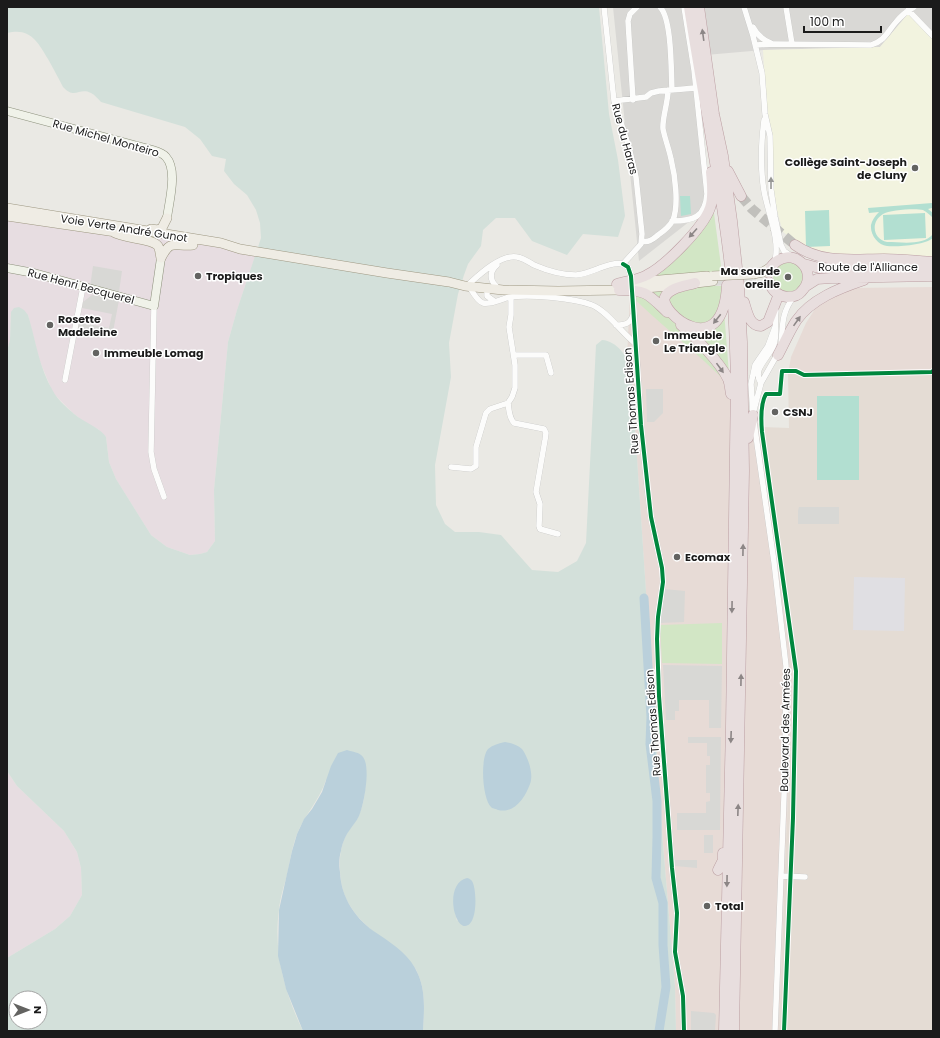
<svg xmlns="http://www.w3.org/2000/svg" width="940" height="1038" viewBox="0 0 940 1038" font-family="Poppins,sans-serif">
<rect width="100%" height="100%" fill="#eae9e4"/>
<path fill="#d9d8d5" d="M613 7H933V40L908 14 880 47 763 50 694 56 708 191 699 214 639 261Z"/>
<path fill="#e7dbd6" d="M933 287 932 371 788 374 791 357 806 323 815 309 830 296 851 288Z
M630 295 713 368 730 386 761 427 762 449 782 557 794 677 786 841 779 1031H676L675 986 663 844 631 370 627 358Z"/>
<path fill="#e7dde1" d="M7 205 258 248 237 310 228 342 214 490 215 541 207 552 200 554 190 555 167 547 151 535 116 479 109 462 106 437 98 429 87 424 73 413 53 393 39 359 28 315 11 312 10 341 7 351Z
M7 771 17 786 64 831 77 852 81 868 82 895 70 916 55 929 7 958Z"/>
<path fill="#f2f3df" d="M908 14 933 40V259L832 256 805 248 783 232 771 190 763 50 880 47Z"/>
<path fill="#e4dcd4" d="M933 365V1031H779L786 841 794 677 782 557 762 449 761 427 789 428 788 374 932 371Z"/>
<path fill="#d2e6c5" d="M713 206 722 273 645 279C650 276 655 275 660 273 669 269 704 218 713 206Z
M773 277a15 15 0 1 1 30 0a15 15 0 1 1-30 0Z
M635 282 722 286 730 386C697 352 658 323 624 289Z
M722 623V664L662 663 660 625Z"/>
<path fill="#d3e0da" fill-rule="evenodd" d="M7 7H599L609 114 618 160 625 216 618 237 583 234 567 255 532 241 515 218H496L483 230 481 246 468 264 464 275 458 294 449 343 451 377 435 465 436 505 445 524 455 532H479L501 535 532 570 558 572 577 561 586 543 596 345 602 340C617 341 627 356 631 369L663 844 675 986 676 1031H423C424 1012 426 992 418 974 414 963 405 957 396 950 369 928 341 910 340 871 339 858 341 842 349 830 352 825 357 821 359 815 364 804 365 792 366 780H326C319 801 305 814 297 834 292 847 290 861 287 875 284 886 280 898 279 910 273 952 285 994 303 1031H7V958L55 929 70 916 82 895 81 868 77 852 64 831 17 786 7 771V351L10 340 11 312 14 308 19 307 24 310 28 315C36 341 39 368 53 391 57 399 65 406 72 412 81 421 101 428 106 437L109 462 116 479 151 535 167 547 190 555 200 554 207 552 215 541 214 490 228 342 237 310 261 238 260 223 256 210 247 195 234 184 224 171 226 159 212 156 200 139 185 127 101 102C98 99 95 95 91 93 79 87 75 100 63 87 58 77 53 68 48 59 38 42 30 27 7 33ZM475 893 457 921 455 912 454 901ZM16 998H40V1022H16Z"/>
<path fill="#b2dfd1" d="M680 196H690L691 214 681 216Z
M932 203V208L928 209 933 213V218C930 215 927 212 923 210 916 208 889 210 883 214 870 222 873 239 887 242 902 242 923 246 933 234V238C925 245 898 247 887 246 878 245 870 235 871 225 872 220 875 216 879 212L869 213 868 208Z
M829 210 830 246 806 247 805 211Z
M925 213 926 238 884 240 883 215Z
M817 396H859V480H817Z"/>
<path fill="#d8d8d5" d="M93 266 122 271 119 292 90 287Z
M92 295 119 300 112 337 76 330 77 322 109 328 112 314 82 308 83 302Z
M646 389H663V413L654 422H647Z
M799 507H839V524H798V511Z
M664 589 685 591 684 622 660 623Z
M663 665 722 666 721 728H709V700H679V711H675V720H666Z
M688 737H721L720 830H677V813H706V802L710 801V793H706V765H710V756H707V743H688Z
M704 835H713V853H704Z
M675 860H697V868L675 866Z
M691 1011 714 1013 716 1015 715 1031H691Z"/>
<path fill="#e0dfe3" d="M854 577 905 578 904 631 853 630Z"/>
<path fill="#bad0db" d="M505 742C511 743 518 745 522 749 528 757 534 774 530 784 525 798 514 814 498 810 496 809 493 808 492 808 482 800 480 758 488 749 493 745 499 743 505 742Z
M347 750C353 752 359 752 363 757 371 767 364 805 359 816 357 821 352 826 349 831 345 836 342 845 341 851 339 857 339 866 340 872 341 898 356 920 378 934 394 945 410 955 418 974 426 992 424 1012 423 1031H303L286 989 278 956 279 910 292 851 297 834 304 819 312 809 322 792 331 766 338 753Z
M467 878C470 879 470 879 472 881 477 889 478 926 465 926 453 926 445 883 467 878Z"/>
<path fill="#dcdbd9" d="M755 271 756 283 711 286 710 274Z"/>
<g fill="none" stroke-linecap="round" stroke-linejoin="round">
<path stroke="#bad0db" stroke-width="9" d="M644 598 651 717 650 744 657 801V836L656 878 663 903V945L666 987 659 1031"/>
<path stroke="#c1c0bc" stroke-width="10" stroke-dasharray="10 5" stroke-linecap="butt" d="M741 196 752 209 795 245"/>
<defs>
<path id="street" d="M604 7 614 101 629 147 636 177 642 234 641 244 623 264
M660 7C672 19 671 71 672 90
M744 7 753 36 762 73 765 114 770 136 771 190 775 217 781 245 784 251 791 256
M786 7 792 44
M908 10 933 36
M753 27C757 35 763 40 771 43
M756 45 774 44 871 45C886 40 887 32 896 22 901 16 907 11 914 7
M633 100 628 21 630 14 637 7
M614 101 646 97 651 93 659 91 696 88
M764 120C761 144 760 167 764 191 768 214 780 238 775 261
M672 221C694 221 705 217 707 194L694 70 684 7
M642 241C649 243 653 239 658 235 664 231 670 226 673 220 679 205 675 175 671 159 669 149 665 139 663 129 662 118 668 103 668 90
M623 264 628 267 631 276
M470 283C481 273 502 254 517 257 523 258 529 262 534 265 548 271 560 275 576 275 591 274 609 261 623 264
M469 286C472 291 477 301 483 303 491 305 501 299 510 297 529 294 574 298 592 305 606 310 622 333 635 343
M496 286C489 279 490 271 497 265
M492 289 487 292V296L494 301
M633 295 641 425 647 486 651 517 662 568 663 582 658 617 657 639 659 696 672 868 677 913 675 952 683 996 684 1031
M511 297V315L509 327 515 365V388L512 397 508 403C509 410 509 418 514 423L544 429 546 433 545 440 536 492 540 504 539 526 540 529 558 534
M154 306 151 452 154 469 164 497
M616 325C625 325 630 324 633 315
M775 327 768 346 755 365 751 384 753 415 774 562 786 666 785 770 775 1031
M781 344C783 324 781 314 794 296
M514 355H546L551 373
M65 380 83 287
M761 383C750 368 774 355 775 340 777 330 774 322 776 311
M754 410 761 383 778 353
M451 467 471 469 476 466V447L486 413 490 409 508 403
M781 876 805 877"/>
<path id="secondary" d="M7 111 149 149C155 151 162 152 166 157 178 170 169 202 167 218
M7 268 34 273 154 306 161 258"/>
<path id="primary" d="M7 208 221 243 240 249 387 273 449 282 465 286 503 290 558 291 619 290 670 286 713 281
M7 216 116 232
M151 229 158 230 162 228 167 218
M113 232C124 239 152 238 158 246 160 249 160 254 161 258
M161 258C171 238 175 247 193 245
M753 274 763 272 771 267
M636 282 707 276"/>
<path id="highway" d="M689 7C702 91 719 174 729 258 734 299 735 341 736 382L731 726 724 1031
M699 7 714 114 723 156 732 221 739 286 742 342 744 471 734 1031
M728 171 741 196
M795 245C822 264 852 259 884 259 900 259 917 261 933 262
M804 264 819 268H931
M769 282C772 290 778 296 787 297 792 297 798 296 801 292 822 271 790 242 771 267
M695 283C686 286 670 287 665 297 658 312 723 365 727 285
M617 284C627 281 638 280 647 275 665 266 703 228 710 208 714 197 712 184 711 172
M806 286 817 279 831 278 933 276
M619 290C647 290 648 294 667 312
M744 302C747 311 749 326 761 326L768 322 777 299
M681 325C695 337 720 362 728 379 730 384 730 389 731 394
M778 355C784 344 789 332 796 321 811 299 840 288 864 280
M748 438 753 415
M718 870 723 860V853"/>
</defs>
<use href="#street" stroke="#c2c2c0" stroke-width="6"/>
<use href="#secondary" stroke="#8e927e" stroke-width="9"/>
<use href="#primary" stroke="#9e9883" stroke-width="10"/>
<use href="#highway" stroke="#bc9fa3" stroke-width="11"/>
<use href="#street" stroke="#fcfcfb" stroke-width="5.5"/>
<use href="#secondary" stroke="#f0f2e9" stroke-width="8"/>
<use href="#primary" stroke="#efece4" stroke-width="9"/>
<use href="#highway" stroke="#e8dede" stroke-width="10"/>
<defs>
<path id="primary-bridge" d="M712 276 753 274"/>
</defs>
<use href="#primary-bridge" stroke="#9e9883" stroke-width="10" stroke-linecap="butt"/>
<use href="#primary-bridge" stroke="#efece4" stroke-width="9"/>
<defs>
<path id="cycleway" d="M623 264 628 267 631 276 641 425 651 517 662 568 663 582 658 617 657 639 659 696 672 868 677 913 675 952 683 996 684 1031
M784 1031 793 818 796 671 762 432C761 420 760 404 766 394H780L782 371H796L804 375 932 372 933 371"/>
</defs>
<use href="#cycleway" stroke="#fff" stroke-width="6"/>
<use href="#cycleway" stroke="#00873e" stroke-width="4"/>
</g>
<defs><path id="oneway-solid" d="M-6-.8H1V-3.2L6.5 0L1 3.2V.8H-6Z"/></defs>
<g fill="#8c8686">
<use href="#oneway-solid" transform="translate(703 35) rotate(-98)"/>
<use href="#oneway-solid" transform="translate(693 233) rotate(132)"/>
<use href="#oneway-solid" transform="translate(717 319) rotate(128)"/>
<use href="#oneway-solid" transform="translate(797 321) rotate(-55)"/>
<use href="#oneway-solid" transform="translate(720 368) rotate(54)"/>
<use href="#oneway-solid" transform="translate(743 550) rotate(-89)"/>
<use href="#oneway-solid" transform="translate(732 607) rotate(91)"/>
<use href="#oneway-solid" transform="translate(741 680) rotate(-89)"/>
<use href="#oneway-solid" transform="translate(731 737) rotate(92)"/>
<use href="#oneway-solid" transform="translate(738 810) rotate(-88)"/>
<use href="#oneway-solid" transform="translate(727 881) rotate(91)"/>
</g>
<use fill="#979796" href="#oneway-solid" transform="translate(771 183) rotate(-90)"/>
<g fill="#636361" stroke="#fff" stroke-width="1.5">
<circle cx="915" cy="168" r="4"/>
<circle cx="198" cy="276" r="4"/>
<circle cx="788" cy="277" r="4"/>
<circle cx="50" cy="325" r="4"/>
<circle cx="656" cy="341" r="4"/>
<circle cx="96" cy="353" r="4"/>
<circle cx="775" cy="412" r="4"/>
<circle cx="677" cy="557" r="4"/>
<circle cx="707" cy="906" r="4"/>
</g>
<g text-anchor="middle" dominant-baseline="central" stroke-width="3" stroke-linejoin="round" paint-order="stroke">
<g font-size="11" fill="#1b1b1b" stroke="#fff">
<text transform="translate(106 138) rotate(16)">Rue Michel Monteiro</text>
<text transform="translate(625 139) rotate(75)">Rue du Haras</text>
<text transform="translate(124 228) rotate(9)">Voie Verte André Gunot</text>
<text x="868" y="267">Route de l'Alliance</text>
<text transform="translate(81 286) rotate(15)">Rue Henri Becquerel</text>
<text transform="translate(631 401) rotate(-94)">Rue Thomas Edison</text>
<text transform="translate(653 723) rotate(-94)">Rue Thomas Edison</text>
<text transform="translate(785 730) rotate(-89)">Boulevard des Armées</text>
</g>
<g font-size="11" font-weight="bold" fill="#1b1b1b" stroke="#fff" text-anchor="start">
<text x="907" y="162" text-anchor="end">Collège Saint-Joseph<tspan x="907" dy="13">de Cluny</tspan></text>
<text x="780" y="271" text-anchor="end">Ma sourde<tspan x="780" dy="13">oreille</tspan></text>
<text x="206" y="276">Tropiques</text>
<text x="58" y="319">Rosette<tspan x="58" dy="13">Madeleine</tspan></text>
<text x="664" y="335">Immeuble<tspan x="664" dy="13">Le Triangle</tspan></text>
<text x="104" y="353">Immeuble Lomag</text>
<text x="783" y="412">CSNJ</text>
<text x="685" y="557">Ecomax</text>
<text x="715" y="906">Total</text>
</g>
</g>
<rect width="940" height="1038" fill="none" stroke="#1b1b1b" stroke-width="16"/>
<g transform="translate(28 1010) rotate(90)"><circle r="19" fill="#ffffff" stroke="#a4a4a4"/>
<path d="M0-3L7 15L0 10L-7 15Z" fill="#636361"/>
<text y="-6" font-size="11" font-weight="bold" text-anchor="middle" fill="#1b1b1b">N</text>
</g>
<path d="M804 26v6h77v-6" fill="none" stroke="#1b1b1b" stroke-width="2"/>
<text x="810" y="26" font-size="12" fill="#1b1b1b" stroke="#ffffff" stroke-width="3" paint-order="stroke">100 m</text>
</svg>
